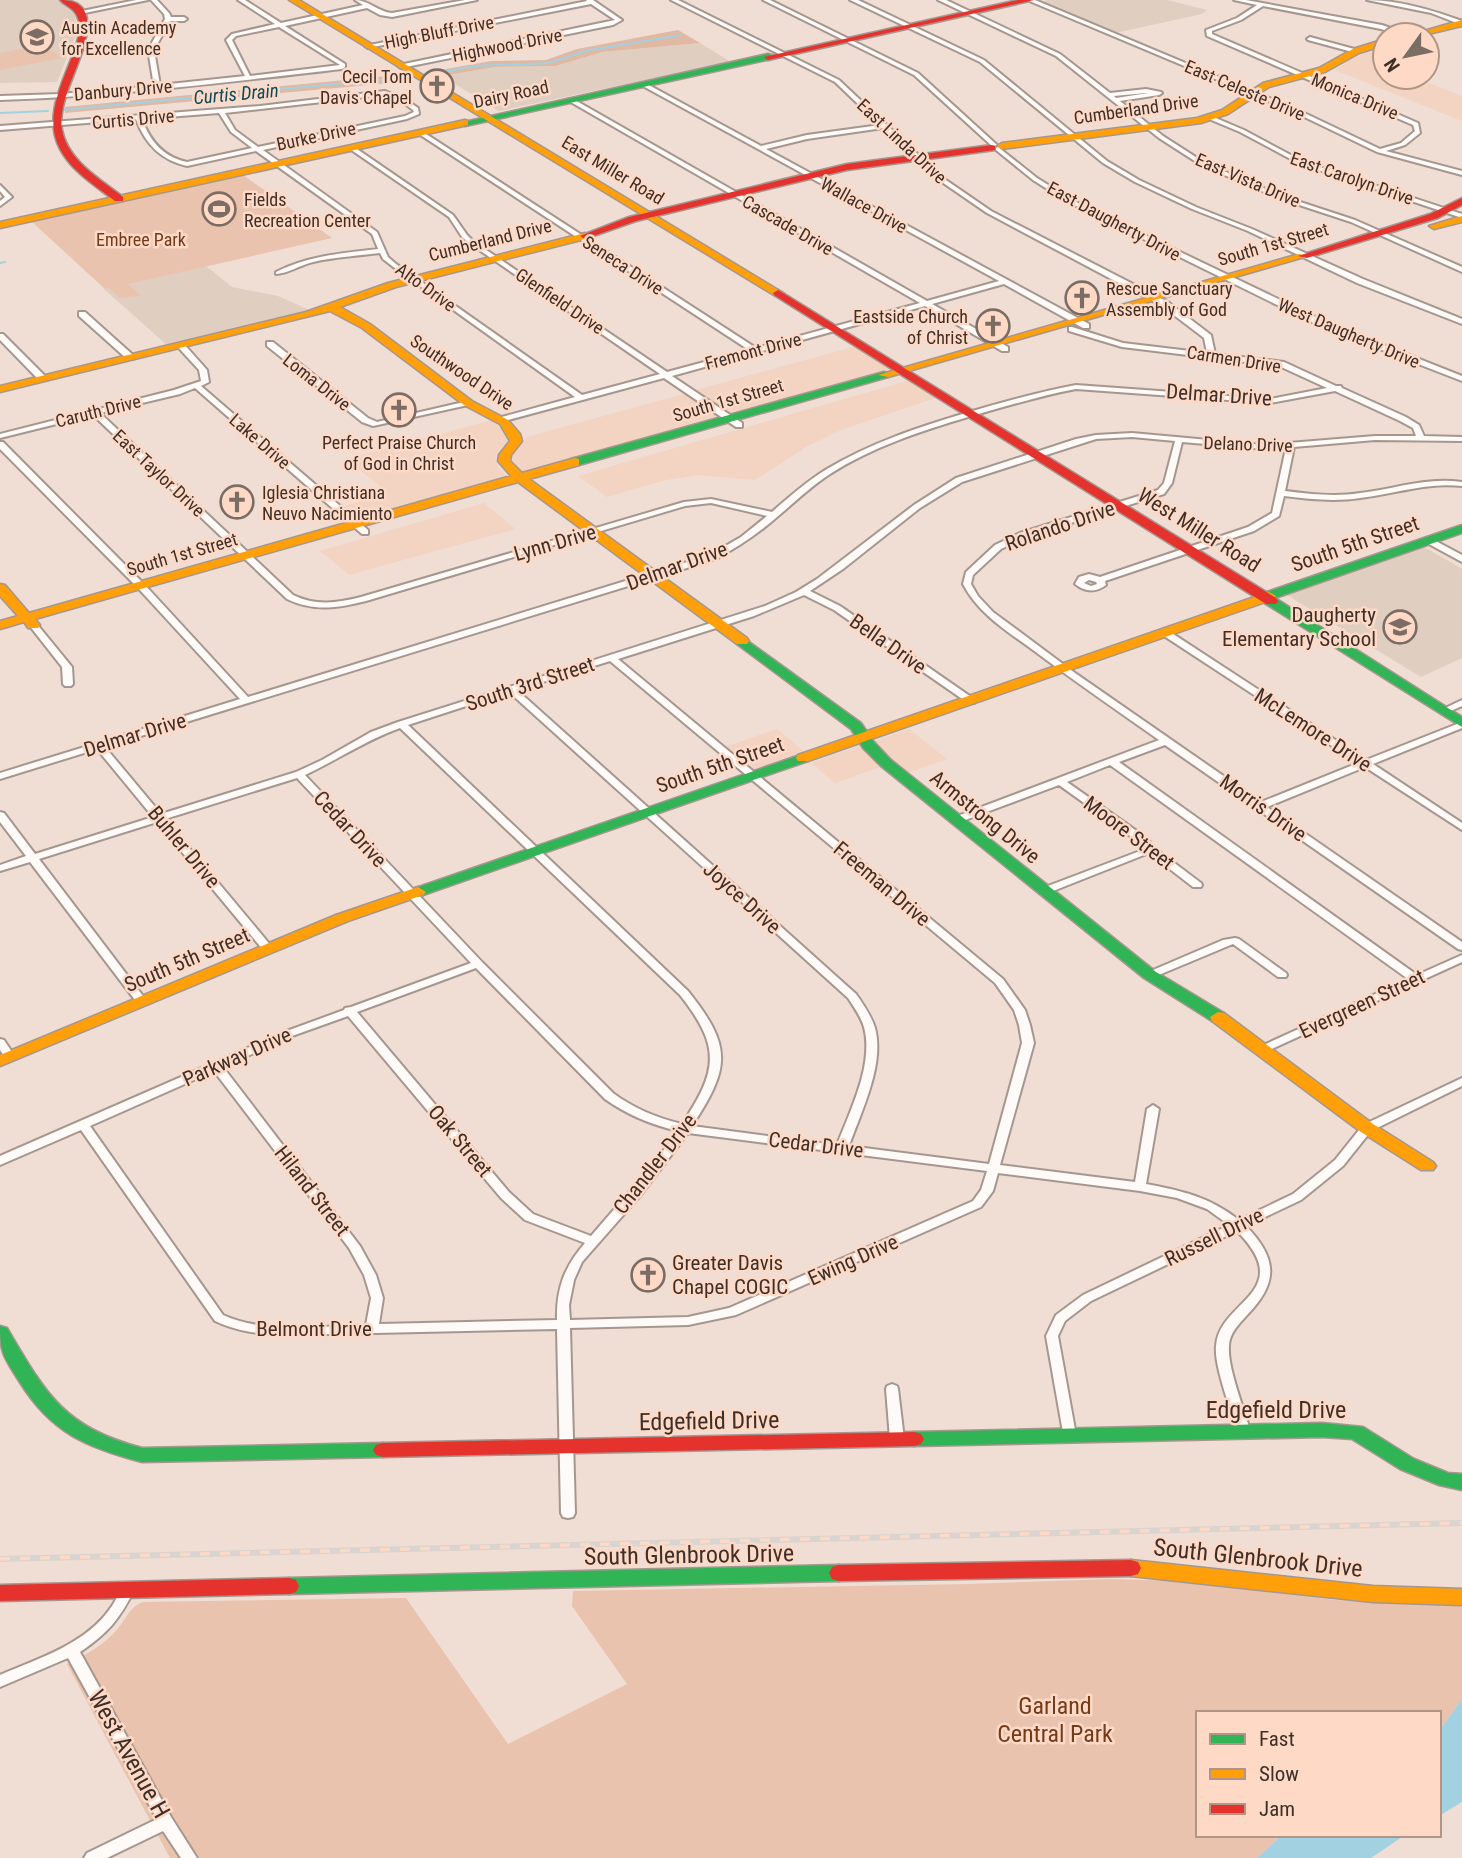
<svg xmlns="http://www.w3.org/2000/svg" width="1462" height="1858" viewBox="0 0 1462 1858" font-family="'Roboto Condensed',sans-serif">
<rect width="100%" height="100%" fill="#f0ddd3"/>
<path fill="#f3d3c2" d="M1373 51 1385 55V60L1378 62 1385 66V77H1414L1462 96V121L1335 70 1356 56Z
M853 347 890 369 732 415 696 390Z
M907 381H914L938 397 841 430 806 447 755 480 699 475 666 480 607 497 578 476Z
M684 394 720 418 528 473 520 472 509 460 527 437Z
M492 420 507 434 508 441 495 458 498 467 508 478 361 520 345 506 388 493 347 459Z
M484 503 515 529 349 575 320 551Z
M777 729 807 754 755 772 725 747Z
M909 729 947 759 907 773 870 743Z
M859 746 883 766 835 783 811 763Z"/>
<path fill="#e0cec1" d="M0 0H57L75 15 78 30 57 82 0 83Z
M1048 0H1167L1207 10 1202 14 1115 33 1040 2Z
M700 43 731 62 499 111 442 76 495 67 556 66 602 52Z
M206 266 232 287 278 296 309 310 168 346 104 289Z
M1424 547 1462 569V658L1421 677 1287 595Z"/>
<path fill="#eac3af" d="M44 45 62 58 0 70V53Z
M243 175 332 238 128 284 141 296 120 298 109 288 105 289 31 221Z
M1110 1579 1176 1581 1336 1600 1462 1606V1699L1439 1731V1713H1198V1835H1282L1257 1858H170L67 1664C83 1657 100 1647 113 1634 124 1624 128 1607 143 1602L406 1598 508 1744 627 1684 572 1606 573 1591 969 1584Z"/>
<path fill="#e1b8a2" d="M678 30 700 43 602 52 556 66 495 67 442 76 435 71 491 61 546 60 577 49Z
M387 76 391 83 65 113V107Z"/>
<path fill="#a2d2e1" d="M1462 1699V1802L1439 1816V1731Z
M1282 1835H1405L1371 1858H1257Z"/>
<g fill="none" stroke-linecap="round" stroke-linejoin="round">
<path stroke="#a2d2e1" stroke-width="2" d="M438 73 475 66 550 63 585 51 681 35
M62 110 409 77
M0 113 48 111
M0 263 5 262"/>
<defs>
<path id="street" d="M136 0H148L80 14 77 12Z
M151 0H157L169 13 171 17H184L187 19 184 21H170L154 50 160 85 245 76 226 40 232 34 275 24 238 0H245L281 23 363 5 355 0C369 0 378 12 392 13L465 0H477L392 17 380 15 367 8 285 26 345 64V67L342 69C229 82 115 96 0 100V96L60 94 154 86 148 50 165 19 164 14ZM279 27 340 65 250 76 232 40 236 36Z
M586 0H593L622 20 613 25 401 68 398 66 399 65 615 20 591 4 368 48 365 46 587 1Z
M671 0H678L839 80 943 178 991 211 1168 302 1211 335 1215 354 1284 362 1336 386H1341L1342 388 1406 417 1419 425 1424 436 1462 437V441L1375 440 1294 447 1285 491C1310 494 1335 497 1360 493 1395 489 1426 477 1462 482V486C1426 482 1395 494 1360 498 1334 502 1309 499 1284 496L1279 516 1254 531 1105 581 1106 585C1095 593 1085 592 1075 584L1079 577 1089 574 1100 577 1248 527 1272 513 1286 448 1264 449 1182 442 1172 483 1164 494 1026 537 1001 549 973 575 971 584 978 596 993 612 1075 673 1261 802 1358 763 1161 634V630H1167L1366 760 1462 722V728L1373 764 1462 823V830L1365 767 1267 807 1462 942V950L1458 949 1165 745 1119 762 1417 975 1462 955V962L1265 1052 1261 1053 1255 1050 1257 1048 1408 979 1110 765 1067 782 1148 839 1152 846 1201 883 1202 885 1201 887H1193L1149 853 1048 893H1040L1039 891 1040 889 1140 851 1143 848 1140 843 1059 785 960 822H952L951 820 952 818 1159 740C1118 711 1077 683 1037 653 1009 632 979 615 963 584L966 572 995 545 1020 533 1158 490 1164 483 1175 441 1132 437 1096 439 962 482 920 508 843 569 810 591 840 606 974 699 976 701 974 703H968L834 610 804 595 754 616 618 659 1003 979 1025 1010 1030 1025 1034 1043 1000 1165 1135 1182 1147 1109 1153 1105 1159 1109 1146 1184C1183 1191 1209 1197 1239 1220L1293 1194 1335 1160 1363 1125 1462 1078V1086L1371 1131 1343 1166 1301 1200 1246 1226C1277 1258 1279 1282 1248 1314 1240 1323 1229 1333 1229 1346 1227 1366 1244 1409 1250 1430L1248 1433 1243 1435 1238 1433 1236 1430C1231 1409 1214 1366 1216 1346 1219 1300 1298 1293 1237 1231L1091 1301 1065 1321 1058 1336 1076 1435 1074 1438 1069 1440 1064 1438 1046 1336 1056 1315 1083 1295 1229 1225 1207 1209 1177 1198 1140 1191 998 1173 993 1191 981 1207 736 1315 688 1325 570 1328 575 1513 573 1517 568 1518 563 1517 561 1513 557 1329 286 1335C261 1334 238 1332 215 1321L81 1130 0 1165V1156L284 1032 344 1010 345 1008 351 1007 471 963 297 778 165 819 272 947 273 949 272 951H264L157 822 39 859 146 1000 147 1002 146 1004H138L30 862 0 871V865L26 856 0 822V812L4 813 35 854 153 817 97 749 0 779V773L240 699 138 588 0 449V442H3L144 584 248 697 710 555 741 537 767 516 711 503 685 506 366 601C338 608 314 612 287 599L93 415 0 438V434L174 390 201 381 199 370 176 345 183 343 207 370 209 382 201 386 368 530V534H362L195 388 180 394 100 413 293 595C316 606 337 603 361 597L684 502 711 499 772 512C789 497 807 481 827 469 870 443 919 427 966 413 1003 402 1039 392 1076 385L1270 399 1327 388 1279 366 1122 347 1069 331V327H1072L1123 343 1207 353 1204 338 1162 306 987 213 939 180 883 128 807 139 766 149 1089 324V328H1083L1004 284 932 304 1008 347V351H1002L925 306 672 376 742 423V427H736L664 378 501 422H498V418L575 397 392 266 383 259 380 253C357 256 334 257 313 262 300 265 287 274 276 274V272C308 256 342 253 378 249L372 234 256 151 187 166C161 160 145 144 136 119L0 130V126L260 106 385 91 405 99 418 108 419 114 407 119 263 150 377 232 388 257 396 264 582 395 660 374 469 243 462 237 449 217 350 149V147H354L453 215 467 235 473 241 667 372 749 350 419 134V132H423L756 348 920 303 569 101V99H573L927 301 999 281 641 85V83H645L761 146 807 135 880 125 835 82ZM384 95 401 101 413 110 414 112 405 116 258 147 235 130 225 113ZM219 113 231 132 252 148 187 162C163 157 150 141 142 119ZM1076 389 1270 403 1335 391 1400 421 1413 428 1416 436H1375L1264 445 1132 433 1096 435 1076 439 956 478 914 505 817 579 796 592 765 606 398 722 371 732 322 760 296 772 161 814 105 747 716 559C738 547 759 533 777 517 794 503 811 486 830 474 872 447 921 431 968 417 1004 407 1039 396 1076 389ZM1089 580 1096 582 1097 584 1091 586 1084 583ZM610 661 995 983 1014 1010 1019 1025 1022 1043 989 1164 849 1146C861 1112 885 1064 875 1028 871 1015 863 1004 856 994L517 690ZM509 692 848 998C854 1007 861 1017 864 1027 874 1064 850 1111 837 1145L692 1126C731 1067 732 1046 688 991L408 725ZM400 728 680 995C721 1047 718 1070 682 1124 657 1118 633 1108 613 1093L482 962 305 775C337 760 366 740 400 728ZM476 968 605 1099C626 1114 652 1125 678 1131L654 1163 591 1236 533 1214 509 1192 357 1012ZM348 1016 501 1198 525 1220 585 1243C565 1266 556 1288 557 1320L379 1324 383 1298 376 1275 360 1246 223 1067 292 1036ZM214 1071 349 1248 364 1275 371 1298 366 1325C322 1326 264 1334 223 1315L90 1126ZM688 1133 987 1171 981 1190 973 1201 729 1308 688 1317 570 1320 569 1305 574 1280 582 1262 640 1196Z
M763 0H770L918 73 997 145 992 146 914 75Z
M850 0H858L984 60 1107 161 1139 180 1196 207 1252 229 1363 279 1462 319V324L1357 283 1248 231 1192 209 1135 182 1103 163 980 62Z
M938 0H946L1060 54 1110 93 1146 89 1161 92 1162 93 1159 95 1120 101 1163 136 1205 163 1282 196 1355 220 1462 267V272L1351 222 1278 198 1201 165 1159 138 1056 56ZM1148 93 1116 98 1114 96 1146 93Z
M1027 0H1035L1298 110 1380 149 1401 143 1415 131 1413 125 1207 36 1206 30 1237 18 1257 5 1234 0H1246L1382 25 1408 34 1409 35H1400L1381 29 1263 6 1241 20 1212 31V34L1418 123 1420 133 1405 145 1386 151 1462 171V175L1377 152 1294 112Z
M1367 0C1399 0 1432 10 1462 21V25L1431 13Z
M1310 37 1358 50 1359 51 1356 53 1308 40 1307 39Z
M1211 116 1244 130 1302 161 1462 214V218L1298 163 1240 132 1209 119 1208 118Z
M998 147 1037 178 1072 200 1326 322 1462 376V381L1320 326 1068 202 1033 180 996 150V148Z
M0 185 12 197 0 206V201L5 197 0 191Z
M79 312H85L133 355V359H127L79 316Z
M0 334H3L45 376V380H39L0 340Z
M267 342H273L368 418 377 422 468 401 472 403 468 405 373 426 362 422 267 346Z
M1430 538 1462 555V562L1427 543V539Z
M33 622 36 623 72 667 73 684 71 686H65L63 684 62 667 29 625Z
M1462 700V706L1444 714 1439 711Z
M1235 938 1239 939 1286 973 1287 975 1286 977H1278L1233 944 1154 977H1146L1145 975 1146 973 1223 940Z
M0 1039 4 1040 14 1055 16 1057 14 1059H6L0 1050Z
M892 1384 897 1386 898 1389 904 1439 902 1442 897 1444 892 1442 890 1439 886 1389 887 1386Z
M127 1585 132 1586 134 1590C120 1619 107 1634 80 1652L171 1817 197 1858H181L163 1831 107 1858H84L87 1853 157 1819 68 1658 0 1687V1675C39 1658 87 1644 112 1606 116 1600 119 1593 122 1586Z"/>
<path id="fast" d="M768 54 771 55V59L465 126 460 123Z
M884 372 888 373V377L579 465H571L569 462 571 459Z
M1462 525V533L1275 598 1462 717V727L1266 604 1262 596 1264 593Z
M742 637 861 723 874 742 891 760 1156 972 1224 1013 1226 1017 1224 1021H1212L1144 978 881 766 863 748 851 729 737 644 735 641Z
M803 754 810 758 808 761 423 895 418 897 410 892 413 889Z
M0 1326 7 1328C46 1394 63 1427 142 1448L383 1443 390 1445 393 1450 390 1455 383 1457 142 1462C86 1447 51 1433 19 1381 5 1358 0 1355 0 1326Z
M1322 1423 1363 1427 1414 1459 1448 1473 1462 1474V1490L1439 1485 1400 1469 1352 1439 1322 1437 914 1446 907 1444 904 1439 907 1434 914 1432Z
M839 1565 846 1567 849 1573 846 1579 839 1581 289 1594 282 1592 279 1586 282 1580 289 1578Z"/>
<path id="slow" d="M289 0H299L783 293 774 295Z
M1462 20V26L1424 35H1410Z
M1385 39V45L1359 53 1325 72 1269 87 1228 114 1201 123 1002 149 997 146 1002 143 1197 118 1222 110 1263 83 1319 68 1353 49Z
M465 120 468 121V125L0 228V222Z
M1462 216V222L1434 229 1429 226Z
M585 233 590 236 589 238 396 287 340 307 370 324 472 401 508 420 520 434 522 441 511 455 510 461 522 473 575 458 579 459V465L529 479 747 638 749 641 747 644H737L518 482 35 619 40 625 38 628H28L24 622 0 629V621L18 616 0 596V584L5 585 29 613 511 476 498 461 499 455 510 441 500 424 464 405 362 328 330 311 0 392V386L306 312 388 283Z
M1299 254 1308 256 888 377 878 375Z
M1269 592 1276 596 1274 599 808 761H798L796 758 798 755Z
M418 887 426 892 423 895 348 921 0 1066V1055L336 915Z
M1218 1012 1224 1013 1373 1124 1433 1162 1436 1166 1433 1170H1421L1361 1132 1212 1021 1210 1017Z
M1131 1560 1373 1586 1462 1589V1605L1373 1602 1131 1576 1124 1574 1121 1568 1124 1562Z"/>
<path id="jam" d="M60 0C113 0 74 68 67 93 63 104 60 118 62 130 68 161 100 179 123 197V201H115C96 186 72 172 60 149 34 101 94 43 76 14 73 8 64 5 60 0Z
M1018 0H1034L768 60 764 57Z
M992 145 995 146V150L847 170 636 221 585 239 580 236 629 217 847 164Z
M1462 198V205L1438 218 1307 258 1298 256 1430 214Z
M778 290 1276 598 1278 601 1276 604H1266L774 295 773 293Z
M914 1432 921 1434 924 1439 921 1444 914 1446 383 1457 376 1455 373 1450 376 1445 383 1443Z
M1131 1560 1138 1562 1141 1568 1138 1574 1131 1576 839 1581 832 1579 829 1573 832 1567 839 1565Z
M289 1578 296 1580 299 1586 296 1592 289 1594 0 1601V1585Z"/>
</defs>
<use href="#street" stroke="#a5978f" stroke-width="4"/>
<use href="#fast" stroke="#a5978f" stroke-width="3"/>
<use href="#slow" stroke="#a5978f" stroke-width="3"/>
<use href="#jam" stroke="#a5978f" stroke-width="3"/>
<use href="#street" fill="#fdfaf8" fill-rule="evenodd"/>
<use href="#fast" fill="#30b455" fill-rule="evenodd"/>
<use href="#slow" fill="#ff9f0a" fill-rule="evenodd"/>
<use href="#jam" fill="#e5322d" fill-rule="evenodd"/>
<defs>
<path id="rail" d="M0 1559 1462 1523"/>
</defs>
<use href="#rail" stroke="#dad4d0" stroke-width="6"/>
<use href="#rail" stroke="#fdd9c6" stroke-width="3.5" stroke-dasharray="10" stroke-linecap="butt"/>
</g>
<defs>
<symbol id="school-ring" viewBox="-11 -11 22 22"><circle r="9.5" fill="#fdd9c6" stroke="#7c6d64" stroke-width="1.5"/><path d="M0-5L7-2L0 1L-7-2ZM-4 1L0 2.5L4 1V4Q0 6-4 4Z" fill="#7c6d64"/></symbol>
<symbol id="church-ring" viewBox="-11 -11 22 22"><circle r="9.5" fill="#fdd9c6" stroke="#7c6d64" stroke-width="1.5"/><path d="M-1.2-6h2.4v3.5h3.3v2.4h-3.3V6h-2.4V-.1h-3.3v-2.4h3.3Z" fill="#7c6d64"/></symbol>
<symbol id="stadium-ring" viewBox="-11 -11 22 22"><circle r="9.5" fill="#fdd9c6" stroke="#7c6d64" stroke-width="1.5"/><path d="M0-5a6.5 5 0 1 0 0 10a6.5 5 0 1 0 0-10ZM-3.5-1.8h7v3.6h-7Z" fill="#7c6d64"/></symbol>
</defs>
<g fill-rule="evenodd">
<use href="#school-ring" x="18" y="18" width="38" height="38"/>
<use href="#church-ring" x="418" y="67" width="38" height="38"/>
<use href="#stadium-ring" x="200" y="190" width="38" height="38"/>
<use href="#church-ring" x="1063" y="279" width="38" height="38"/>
<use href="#church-ring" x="974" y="307" width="38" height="38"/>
<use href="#church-ring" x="380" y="391" width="38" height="38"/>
<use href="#church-ring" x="218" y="483" width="38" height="38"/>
<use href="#school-ring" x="1381" y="608" width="38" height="38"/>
<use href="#church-ring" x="629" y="1256" width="38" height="38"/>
</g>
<g text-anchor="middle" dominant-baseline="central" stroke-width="5" stroke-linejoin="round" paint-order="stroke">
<g font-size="18" fill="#3e3029" stroke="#fdd9c6" text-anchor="start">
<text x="61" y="27">Austin Academy<tspan x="61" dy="21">for Excellence</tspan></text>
<text x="412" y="76" text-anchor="end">Cecil Tom<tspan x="412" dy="21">Davis Chapel</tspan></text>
<text x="244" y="199">Fields<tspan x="244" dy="21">Recreation Center</tspan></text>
<text x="1106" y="288">Rescue Sanctuary<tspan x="1106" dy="21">Assembly of God</tspan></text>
<text x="968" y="316" text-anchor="end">Eastside Church<tspan x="968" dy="21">of Christ</tspan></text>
<text x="399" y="442" text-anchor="middle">Perfect Praise Church<tspan x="399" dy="21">of God in Christ</tspan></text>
<text x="262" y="492">Iglesia Christiana<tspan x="262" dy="21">Neuvo Nacimiento</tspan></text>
</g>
<g font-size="18" fill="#3e3029" stroke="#fdd9c6">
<text transform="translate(439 32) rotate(-11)">High Bluff Drive</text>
<text transform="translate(507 45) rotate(-11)">Highwood Drive</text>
<text transform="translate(123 90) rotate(-5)">Danbury Drive</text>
<text transform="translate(1245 90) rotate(23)">East Celeste Drive</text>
<text transform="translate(511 94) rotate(-12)">Dairy Road</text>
<text transform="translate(1355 96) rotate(23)">Monica Drive</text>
<text transform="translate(1136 109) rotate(-8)">Cumberland Drive</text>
<text transform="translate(133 119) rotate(-5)">Curtis Drive</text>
<text transform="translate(316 136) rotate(-12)">Burke Drive</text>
<text transform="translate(902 141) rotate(43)">East Linda Drive</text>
<text transform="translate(613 170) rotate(31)">East Miller Road</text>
<text transform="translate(1352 178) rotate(19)">East Carolyn Drive</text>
<text transform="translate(1248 180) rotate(23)">East Vista Drive</text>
<text transform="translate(864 205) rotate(29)">Wallace Drive</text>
<text transform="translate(1114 221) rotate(28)">East Daugherty Drive</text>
<text transform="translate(788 225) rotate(30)">Cascade Drive</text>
<text transform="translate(490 240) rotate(-14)">Cumberland Drive</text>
<text transform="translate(1273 244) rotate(-16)">South 1st Street</text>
<text transform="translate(623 265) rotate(33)">Seneca Drive</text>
<text transform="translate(426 287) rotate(36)">Alto Drive</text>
<text transform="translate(560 301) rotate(34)">Glenfield Drive</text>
<text transform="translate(1349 333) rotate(23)">West Daugherty Drive</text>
<text transform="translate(753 351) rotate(-15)">Fremont Drive</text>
<text transform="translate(1234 359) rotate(9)">Carmen Drive</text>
<text transform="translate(462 372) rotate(34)">Southwood Drive</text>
<text transform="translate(317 382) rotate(38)">Loma Drive</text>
<text transform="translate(728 400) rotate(-16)">South 1st Street</text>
<text transform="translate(98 411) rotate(-14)">Caruth Drive</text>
<text transform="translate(260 441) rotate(41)">Lake Drive</text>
<text transform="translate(1248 444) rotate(2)">Delano Drive</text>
<text transform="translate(159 473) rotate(43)">East Taylor Drive</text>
<text transform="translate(182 554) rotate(-16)">South 1st Street</text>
</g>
<g font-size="18" fill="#733b19" stroke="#fdd9c6">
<text x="141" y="239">Embree Park</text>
</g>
<g font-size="19" font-style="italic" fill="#064b5e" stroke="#fdd9c6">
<text transform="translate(236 94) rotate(-5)">Curtis Drain</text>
</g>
<g font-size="21" fill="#3e3029" stroke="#fdd9c6">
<text transform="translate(1219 395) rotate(4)">Delmar Drive</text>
<text transform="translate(1060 526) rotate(-19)">Rolando Drive</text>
<text transform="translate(1199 530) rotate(32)">West Miller Road</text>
<text transform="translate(555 543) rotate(-16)">Lynn Drive</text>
<text transform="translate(1355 544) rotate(-19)">South 5th Street</text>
<text transform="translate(677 566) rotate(-20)">Delmar Drive</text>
<text transform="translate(888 644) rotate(35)">Bella Drive</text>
<text transform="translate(530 684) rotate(-18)">South 3rd Street</text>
<text transform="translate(1313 730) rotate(33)">McLemore Drive</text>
<text transform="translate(135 735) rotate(-17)">Delmar Drive</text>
<text transform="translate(720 765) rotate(-19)">South 5th Street</text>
<text transform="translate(1263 808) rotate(35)">Morris Drive</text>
<text transform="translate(985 817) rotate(39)">Armstrong Drive</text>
<text transform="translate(350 829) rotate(47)">Cedar Drive</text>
<text transform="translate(1129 833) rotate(37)">Moore Street</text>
<text transform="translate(184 847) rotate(50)">Buhler Drive</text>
<text transform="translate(882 884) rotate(40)">Freeman Drive</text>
<text transform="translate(742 898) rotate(42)">Joyce Drive</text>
<text transform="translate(187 960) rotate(-23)">South 5th Street</text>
<text transform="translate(1362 1004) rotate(-25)">Evergreen Street</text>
<text transform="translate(237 1057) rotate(-24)">Parkway Drive</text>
<text transform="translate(460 1141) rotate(50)">Oak Street</text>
<text transform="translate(816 1145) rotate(7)">Cedar Drive</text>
<text transform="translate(655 1164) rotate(-52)">Chandler Drive</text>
<text transform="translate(312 1191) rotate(52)">Hiland Street</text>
<text transform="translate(1214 1237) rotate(-26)">Russell Drive</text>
<text transform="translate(853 1260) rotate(-24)">Ewing Drive</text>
<text x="314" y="1329">Belmont Drive</text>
</g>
<g font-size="21" fill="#3e3029" stroke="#fdd9c6" text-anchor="end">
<text x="1376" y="615">Daugherty<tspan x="1376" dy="24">Elementary School</tspan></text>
<text x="672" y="1263" text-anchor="start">Greater Davis<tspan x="672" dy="24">Chapel COGIC</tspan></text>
</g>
<g font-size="24" fill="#3e3029" stroke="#fdd9c6">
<text x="1276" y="1410">Edgefield Drive</text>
<text transform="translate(709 1421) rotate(-1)">Edgefield Drive</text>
<text transform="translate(689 1555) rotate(-1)">South Glenbrook Drive</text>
<text transform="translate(1258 1558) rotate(6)">South Glenbrook Drive</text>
<text transform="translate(129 1754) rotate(61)">West Avenue H</text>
</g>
<g font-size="24" fill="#733b19" stroke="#fdd9c6">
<text x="1055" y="1706">Garland<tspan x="1055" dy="28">Central Park</tspan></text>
</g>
</g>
<rect x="1196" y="1711" width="245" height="126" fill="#fdd9c6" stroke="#b19587" stroke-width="2"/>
<rect x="1210" y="1734" width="35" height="10" fill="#30b455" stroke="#b19587" stroke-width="2"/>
<text x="1259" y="1746" font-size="21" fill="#3e3029">Fast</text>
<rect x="1210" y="1769" width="35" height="10" fill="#ff9f0a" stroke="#b19587" stroke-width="2"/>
<text x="1259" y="1781" font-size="21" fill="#3e3029">Slow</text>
<rect x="1210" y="1804" width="35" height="10" fill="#e5322d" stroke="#b19587" stroke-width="2"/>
<text x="1259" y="1816" font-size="21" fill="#3e3029">Jam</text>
<g transform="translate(1406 56) rotate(237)"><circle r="33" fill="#fdd9c6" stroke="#b19587" stroke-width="2"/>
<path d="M0-5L12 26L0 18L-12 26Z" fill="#7c6d64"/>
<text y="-10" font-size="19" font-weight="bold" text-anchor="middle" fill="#3e3029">N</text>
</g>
</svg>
